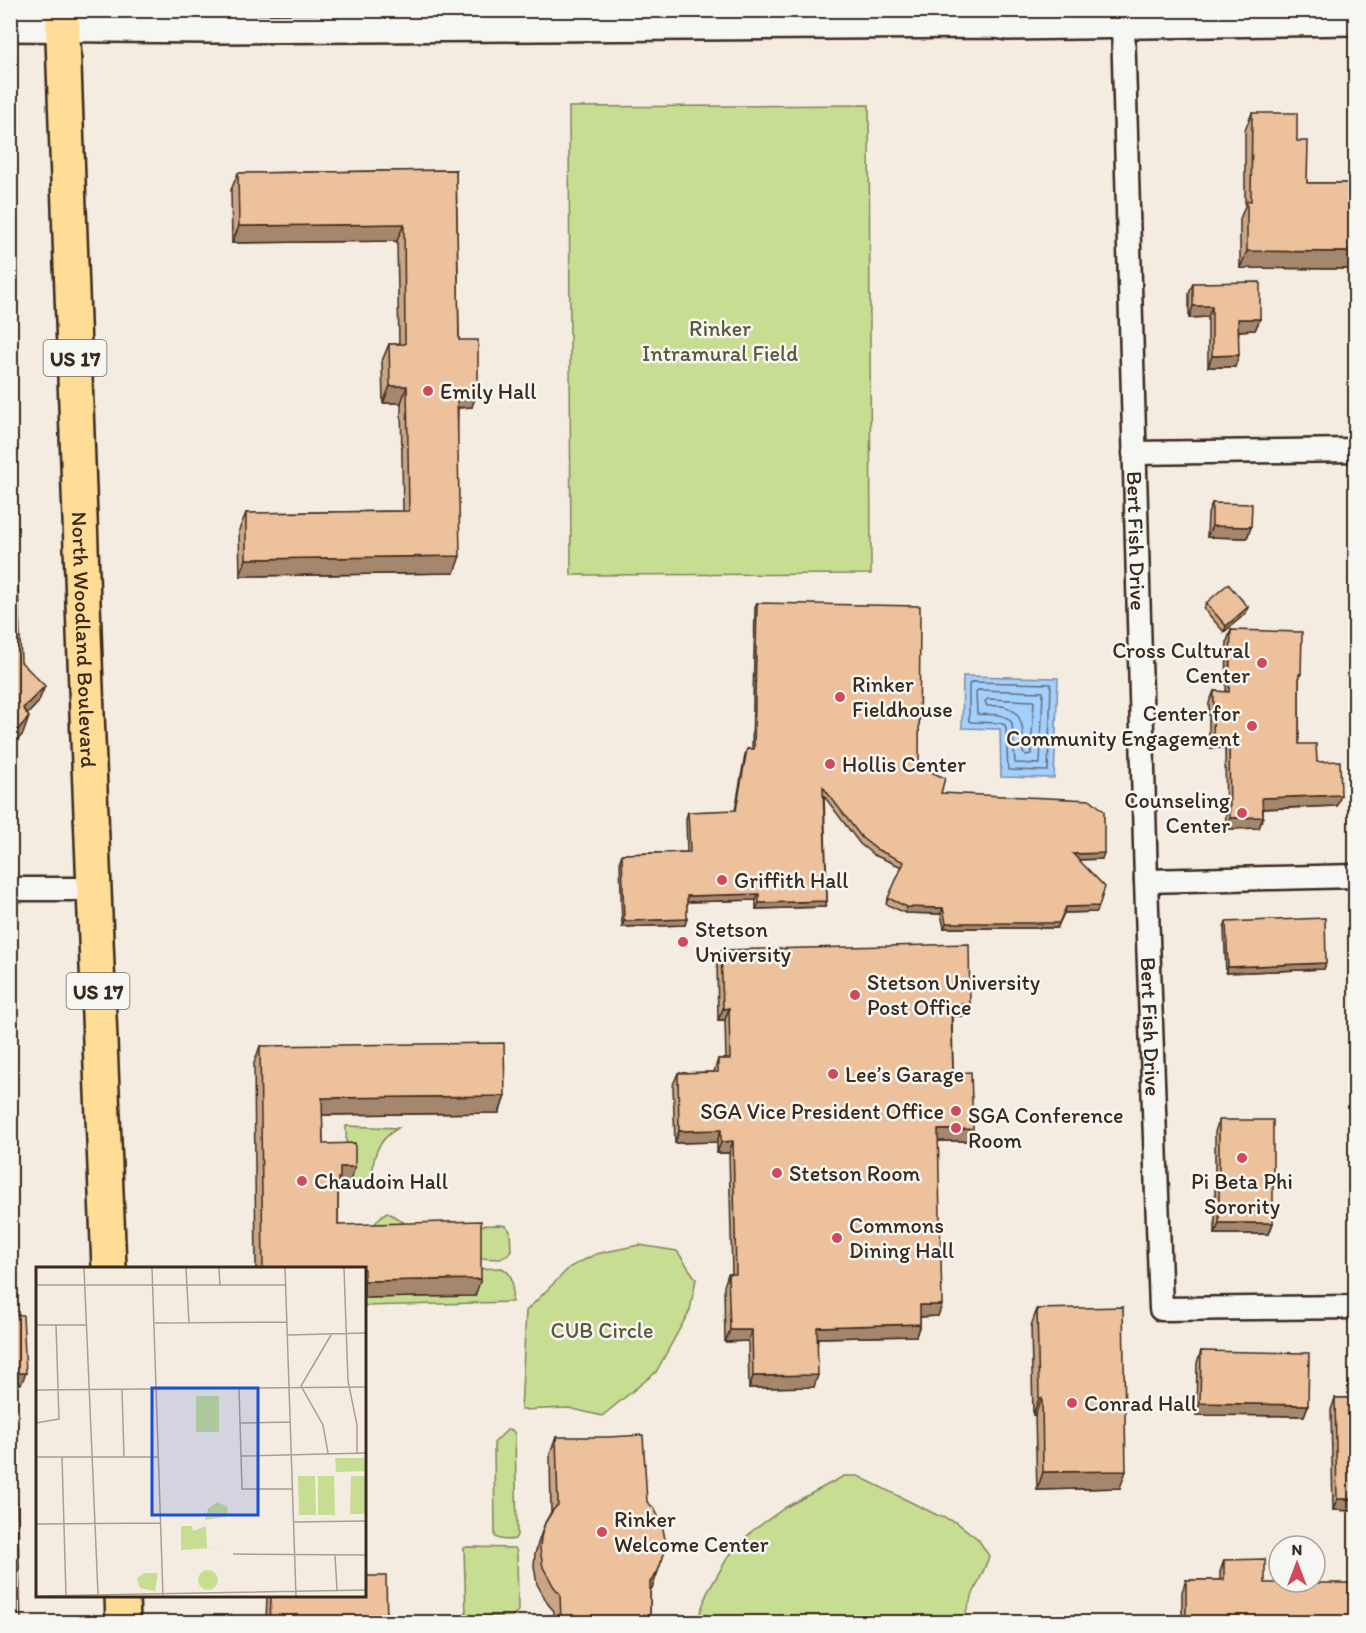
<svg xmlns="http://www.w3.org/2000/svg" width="1366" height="1633" viewBox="0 0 1366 1633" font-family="Itim,sans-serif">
<rect width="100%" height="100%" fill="#f4ebe1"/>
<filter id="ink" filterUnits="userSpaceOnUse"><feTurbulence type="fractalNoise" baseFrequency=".0167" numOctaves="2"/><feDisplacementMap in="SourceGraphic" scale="12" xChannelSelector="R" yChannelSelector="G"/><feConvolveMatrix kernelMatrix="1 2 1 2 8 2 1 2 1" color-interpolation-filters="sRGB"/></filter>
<g filter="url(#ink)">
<path fill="#c6dd92" stroke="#808458" stroke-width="1.5" d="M869 105 871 574 571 575 569 107Z
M346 1126 398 1128C375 1141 371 1161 373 1186H347Z
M387 1212 411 1227 501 1225 506 1226 510 1231 511 1250 508 1255 500 1259 475 1258 370 1233C375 1223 379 1217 387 1212Z
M639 1245 677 1251 696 1279 690 1310 656 1372 602 1416 569 1408 521 1410 526 1311 570 1267 596 1254Z
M502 1268C516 1275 512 1288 512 1302L365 1306 364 1298 475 1296 474 1269Z
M507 1430H512L515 1434 517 1535 515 1539C510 1540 499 1541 495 1536L494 1443Z
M844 1476H858L939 1516 956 1522 978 1539 989 1556C982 1579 967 1600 964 1622H697L707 1593 728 1557 752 1531 786 1507Z
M467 1547 515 1548 517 1552 518 1611 512 1616 466 1617 464 1548Z"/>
<path fill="#a3d0fe" stroke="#798ea4" stroke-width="1.5" d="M963 676 1058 678 1054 778 1001 777 1000 729 962 728Z"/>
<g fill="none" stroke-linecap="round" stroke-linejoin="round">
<path stroke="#656c78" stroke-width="1.5" d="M971 682 1051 684 1048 771 1008 770 1006 729 1005 725 1000 723 971 722 969 721V685Z
M978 690 1043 692 1040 764 1015 763 1012 723C1003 711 990 716 977 714L976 692Z
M988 699 1034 701 1031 754 1026 755 1023 753C1023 736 1026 714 1006 707 1000 705 993 706 987 706L985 701Z"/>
<defs>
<g id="minor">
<path id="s1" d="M1123 23 1146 881 1161 1309 1356 1307"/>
<path d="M1134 453 1356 450"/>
<path d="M1146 881 1356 876"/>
<path d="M10 889H94"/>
</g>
<path id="tertiary" d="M10 27 208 29 996 24 1007 26 1356 21"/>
<g id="primary">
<path id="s2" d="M62 10 86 688 109 1268"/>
<path d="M122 1596 123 1622"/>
</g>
</defs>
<use href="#minor" stroke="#3b2a1e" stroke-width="27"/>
<use href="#tertiary" stroke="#3b2a1e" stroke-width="32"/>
<use href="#primary" stroke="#3b2a1e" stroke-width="38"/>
<use href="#minor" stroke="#f6f6f2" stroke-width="22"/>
<use href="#tertiary" stroke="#f6f6f2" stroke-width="27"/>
<use href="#primary" stroke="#ffdd96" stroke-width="33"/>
</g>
<path fill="#cba686" stroke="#3b2a1e" stroke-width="1.5" d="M1252 113 1297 141 1307 183H1356V261L1353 269 1240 268V219L1245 206V130Z
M456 170 459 340 472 407 458 408 454 573 240 576 239 530 246 513 403 511 401 403H383L382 361 389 344H399L397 241 232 243 231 190 238 173Z
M1193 283 1260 319 1255 330 1239 331 1235 367H1208V317L1189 318V294Z
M1212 503 1251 527 1247 538 1207 537 1208 514Z
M757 603 919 767 941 793 1102 859 1078 860 1097 912 1064 913 1057 928H944L941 914 905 913 886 904 902 867 874 855 860 844 824 796 827 901 825 907 756 909V900L687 902 685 925 622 927 620 860 622 854 687 852 686 818 688 812 735 811 745 755 747 749H752L755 608Z
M1206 603 1246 613 1224 632 1204 609Z
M1231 630 1301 674 1299 679V744L1317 762 1337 806 1263 809V817L1259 828 1226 829 1225 748H1209V703L1214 691 1226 692 1227 641Z
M1226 922 1326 963 1324 969 1226 973 1224 928Z
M721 950 966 1016H952L953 1073 969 1141H938V1316L920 1317V1324L916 1336 818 1338 814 1387 749 1388 748 1341 725 1342 724 1286 728 1274H732L729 1153H717V1142L675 1143 673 1085 678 1073 714 1072 718 1059H726L725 1020H718L717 961Z
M260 1046 505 1096 499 1113 322 1115 323 1144 355 1167 349 1184H338V1225L475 1296 364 1269H256L254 1063Z
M1219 1120 1273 1223 1269 1234H1215V1132Z
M1037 1309 1120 1488 1037 1490 1035 1415H1033L1031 1326Z
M1201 1351 1308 1405 1304 1416 1196 1415 1197 1363Z
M1335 1398H1356V1511L1333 1510 1331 1410Z
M556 1437 647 1502 664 1554 652 1588 650 1590V1623H554V1611L548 1604 537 1584 534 1566 535 1554 539 1540 545 1523 551 1512 550 1454Z
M1224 1560 1265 1583 1356 1623H1182V1592L1186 1580H1220V1572Z
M267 1596H364L387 1623H266Z"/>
<path fill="#a5876d" stroke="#3b2a1e" stroke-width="1.5" d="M404 224 397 241 232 243 239 226Z
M1247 251 1356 252V261L1353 269 1240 268Z
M1193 306H1212L1208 317 1189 318Z
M1238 319H1260L1255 330 1234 331Z
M1239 355 1235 367H1208L1212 356Z
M390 386H407L401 403H383Z
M478 390 472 407 451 408 457 391Z
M1212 526 1251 527 1247 538 1207 537Z
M460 556 454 573 240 576 246 559Z
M1248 607 1246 613 1224 632 1226 626Z
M45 686 38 703 17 725 23 708Z
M29 717 23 734 10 748V738Z
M1213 737H1229L1225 748H1209Z
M1341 795 1337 806 1258 809 1262 798Z
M1263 817 1259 828 1226 829 1230 818Z
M1104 853 1102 859 1071 860 1073 854Z
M759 894 756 900 684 902 687 896Z
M827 901 825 907 756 909 759 903Z
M1099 906 1097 912 1064 913 1057 928H944L946 923 1066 907Z
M907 907 943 908 941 914 905 913Z
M687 919 685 925 622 927 624 921Z
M1326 963 1324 969 1226 973 1228 967Z
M951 1004H970L966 1016H947Z
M729 1008 725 1020H718L723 1009Z
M505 1096 499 1113 315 1115 322 1098Z
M973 1129 969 1141H934L938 1130Z
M721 1130 717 1142 675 1143 679 1131Z
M733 1141 729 1153H717L721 1142Z
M340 1167H355L349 1184H338L334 1195Z
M1219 1223H1273L1269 1234H1215Z
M481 1279 475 1296 364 1298V1281Z
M920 1305H942L938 1316 916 1317Z
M920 1324 916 1336 813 1338 817 1327Z
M730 1330H752L748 1341 725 1342Z
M10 1373H26L21 1384H10Z
M818 1375 814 1387 749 1388 753 1376Z
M1039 1398H1042L1035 1415H1033Z
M1200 1403 1308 1405 1304 1416 1196 1415Z
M1126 1471 1120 1488 1037 1490 1043 1472Z
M1337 1499H1356V1511L1333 1510Z
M658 1571 652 1588 644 1598 650 1582Z"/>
<path fill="#ecc19c" stroke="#3b2a1e" stroke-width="1.5" d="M1252 113H1297V141H1308L1307 183H1356V252L1247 251V201H1251Z
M456 170 459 340H478V390L457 391 460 556 246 559V513L409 511 407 386H390L389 344H405L404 224 239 226 238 173Z
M1260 282V319H1238L1239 355 1212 356V306H1193V283Z
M1212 503 1252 504 1251 527 1212 526Z
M1228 584 1248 607 1226 626 1206 603Z
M10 585H18L21 662 45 686 23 708 29 717 10 738Z
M757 603 920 606 919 767 945 778 941 793 1091 800 1104 811V853L1073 854 1105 887 1099 906 1066 907 1059 923H946L943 908 907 907 888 898 904 862 876 849 862 838 823 787 827 901 759 903V894L687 896V919L624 921 622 854 690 852 688 812 736 810 747 749H754Z
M1231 630 1302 632 1301 674H1299V744H1316L1317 762 1340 761 1341 795 1262 798 1263 817 1230 818 1229 737H1213L1214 691 1229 692Z
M1325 918 1326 963 1228 967 1226 922Z
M969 944 970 1004H951L953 1073 971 1072 973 1129 938 1130 942 1305H920V1324L817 1327 818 1375 753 1376 752 1330H730L728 1274H736L733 1141 721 1142V1130L679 1131 678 1073 718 1072V1059H730L729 1008 723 1009 721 950Z
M504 1043 505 1096 322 1098 323 1144 355 1143V1167H340V1178H338V1225L481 1221V1279L364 1281V1269H263L260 1046Z
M1219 1120H1273V1223H1219Z
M1123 1307 1126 1471 1043 1472 1042 1398H1039L1037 1309Z
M10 1315H23L26 1373H10Z
M1201 1351 1309 1353 1308 1405 1200 1403Z
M1335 1398H1356V1499H1337Z
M643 1435 647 1502 654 1508 662 1524 665 1539 664 1554 658 1571 650 1582V1623H561L560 1594 554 1587 543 1567 540 1549 541 1537 545 1523 553 1510 558 1505 556 1437H609Z
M10 1503H17L21 1623H10Z
M1265 1559V1583H1356V1623H1186V1580H1224V1560Z
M364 1576H386L387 1623H270L271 1596H364Z"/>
</g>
<g fill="#d1495b" stroke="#f6f6f2" stroke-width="2">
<circle cx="428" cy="391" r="6"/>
<circle cx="1262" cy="663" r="6"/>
<circle cx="840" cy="697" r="6"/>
<circle cx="1252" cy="726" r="6"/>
<circle cx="830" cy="764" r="6"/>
<circle cx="1242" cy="813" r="6"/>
<circle cx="722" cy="880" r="6"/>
<circle cx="683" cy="942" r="6"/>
<circle cx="855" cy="995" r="6"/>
<circle cx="833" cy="1074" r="6"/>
<circle cx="956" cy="1111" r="6"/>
<circle cx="956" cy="1128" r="6"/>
<circle cx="1242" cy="1158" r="6"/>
<circle cx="777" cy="1173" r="6"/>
<circle cx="302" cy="1181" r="6"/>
<circle cx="837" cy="1238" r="6"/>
<circle cx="1072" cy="1403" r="6"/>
<circle cx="602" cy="1532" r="6"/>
</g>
<g text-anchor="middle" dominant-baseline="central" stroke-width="5" stroke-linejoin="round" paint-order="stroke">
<g fill="#f6f6f2" stroke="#73675e" stroke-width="1.5">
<rect x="43.5" y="340" width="63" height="36" rx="4.5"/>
<rect x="66.5" y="973" width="63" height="36" rx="4.5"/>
</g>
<g font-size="21" font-weight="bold" fill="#3b2a1e">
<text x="75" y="358">US 17</text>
<text x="98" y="991">US 17</text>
</g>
<g font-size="22" fill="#5e573b" stroke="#f6f6f2">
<text x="720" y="328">Rinker<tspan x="720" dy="25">Intramural Field</tspan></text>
<text x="602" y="1330">CUB Circle</text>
</g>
<g font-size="22" fill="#3b2a1e" stroke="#f6f6f2" text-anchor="start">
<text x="440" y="391">Emily Hall</text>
<text x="1250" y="650" text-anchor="end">Cross Cultural<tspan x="1250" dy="25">Center</tspan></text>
<text x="852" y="684">Rinker<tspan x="852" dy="25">Fieldhouse</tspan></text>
<text x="1240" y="713" text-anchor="end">Center for<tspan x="1240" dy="25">Community Engagement</tspan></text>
<text x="842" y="764">Hollis Center</text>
<text x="1230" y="800" text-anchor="end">Counseling<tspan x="1230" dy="25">Center</tspan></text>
<text x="734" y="880">Griffith Hall</text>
<text x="695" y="929">Stetson<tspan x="695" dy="25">University</tspan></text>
<text x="867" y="982">Stetson University<tspan x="867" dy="25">Post Office</tspan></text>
<text x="845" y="1074">Lee’s Garage</text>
<text x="944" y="1111" text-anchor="end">SGA Vice President Office</text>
<text x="968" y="1115">SGA Conference<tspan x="968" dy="25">Room</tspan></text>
<text x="789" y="1173">Stetson Room</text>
<text x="314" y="1181">Chaudoin Hall</text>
<text x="1242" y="1181" text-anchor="middle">Pi Beta Phi<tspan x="1242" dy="25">Sorority</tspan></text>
<text x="849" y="1225">Commons<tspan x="849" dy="25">Dining Hall</tspan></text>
<text x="1084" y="1403">Conrad Hall</text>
<text x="614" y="1519">Rinker<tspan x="614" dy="25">Welcome Center</tspan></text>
</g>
<g font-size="22" fill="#3b2a1e" stroke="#f6f6f2">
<text stroke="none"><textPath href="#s1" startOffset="518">Bert Fish Drive</textPath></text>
<text stroke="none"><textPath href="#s2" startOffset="630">North Woodland Boulevard</textPath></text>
<text stroke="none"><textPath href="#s1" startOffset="1004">Bert Fish Drive</textPath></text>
</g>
</g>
<g transform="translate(36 1267)">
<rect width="330" height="330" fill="#f4ebe1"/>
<path d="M160 129H183V165H160ZM299 191H330V204L300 205ZM262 209H279L280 248H263ZM282 209H298L299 248H282ZM315 209H330V247H314ZM181 235 192 240 190 250 169 253 172 242ZM145 259H156L157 264 170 259 171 281 190 280 145 283ZM162 313a10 10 0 1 1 20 0a10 10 0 1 1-20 0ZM108 306H122L119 324 104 321 101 311Z" fill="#c6dd92"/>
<path fill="none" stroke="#aa9e93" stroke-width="1.5" d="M48 1 62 327M116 1 127 329M150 1 153 56M183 1 184 19M249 1 260 329M308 1 312 114 321 158V186M0 18H250M119 56 251 55M0 58H50M252 68 330 66M203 122 206 222H256M0 123 330 120M86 123 88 190M0 156 23 152 20 58M204 156 254 155M292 186 287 158 265 119 295 68M205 189 330 186M0 190H123M26 190 30 329M257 255 330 254M0 257 124 256M197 287 330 288M299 288 301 323M0 329 330 323"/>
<path fill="#1d4ed8" fill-opacity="0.15" stroke="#1d4ed8" stroke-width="3" d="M116 121H222V248H116Z"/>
<rect width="330" height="330" fill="none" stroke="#3b2a1e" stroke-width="3"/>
</g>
<rect width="1366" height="1633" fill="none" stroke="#f6f6f2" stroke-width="36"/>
<rect x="18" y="18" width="1330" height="1597" fill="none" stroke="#3b2a1e" stroke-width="2" filter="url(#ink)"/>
<g transform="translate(1297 1564)"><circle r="28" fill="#f6f6f2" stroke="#aba49d" stroke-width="1.5"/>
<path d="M0-4.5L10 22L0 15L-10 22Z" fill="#d1495b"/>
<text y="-9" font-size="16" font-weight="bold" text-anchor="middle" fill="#3b2a1e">N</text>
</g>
</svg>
